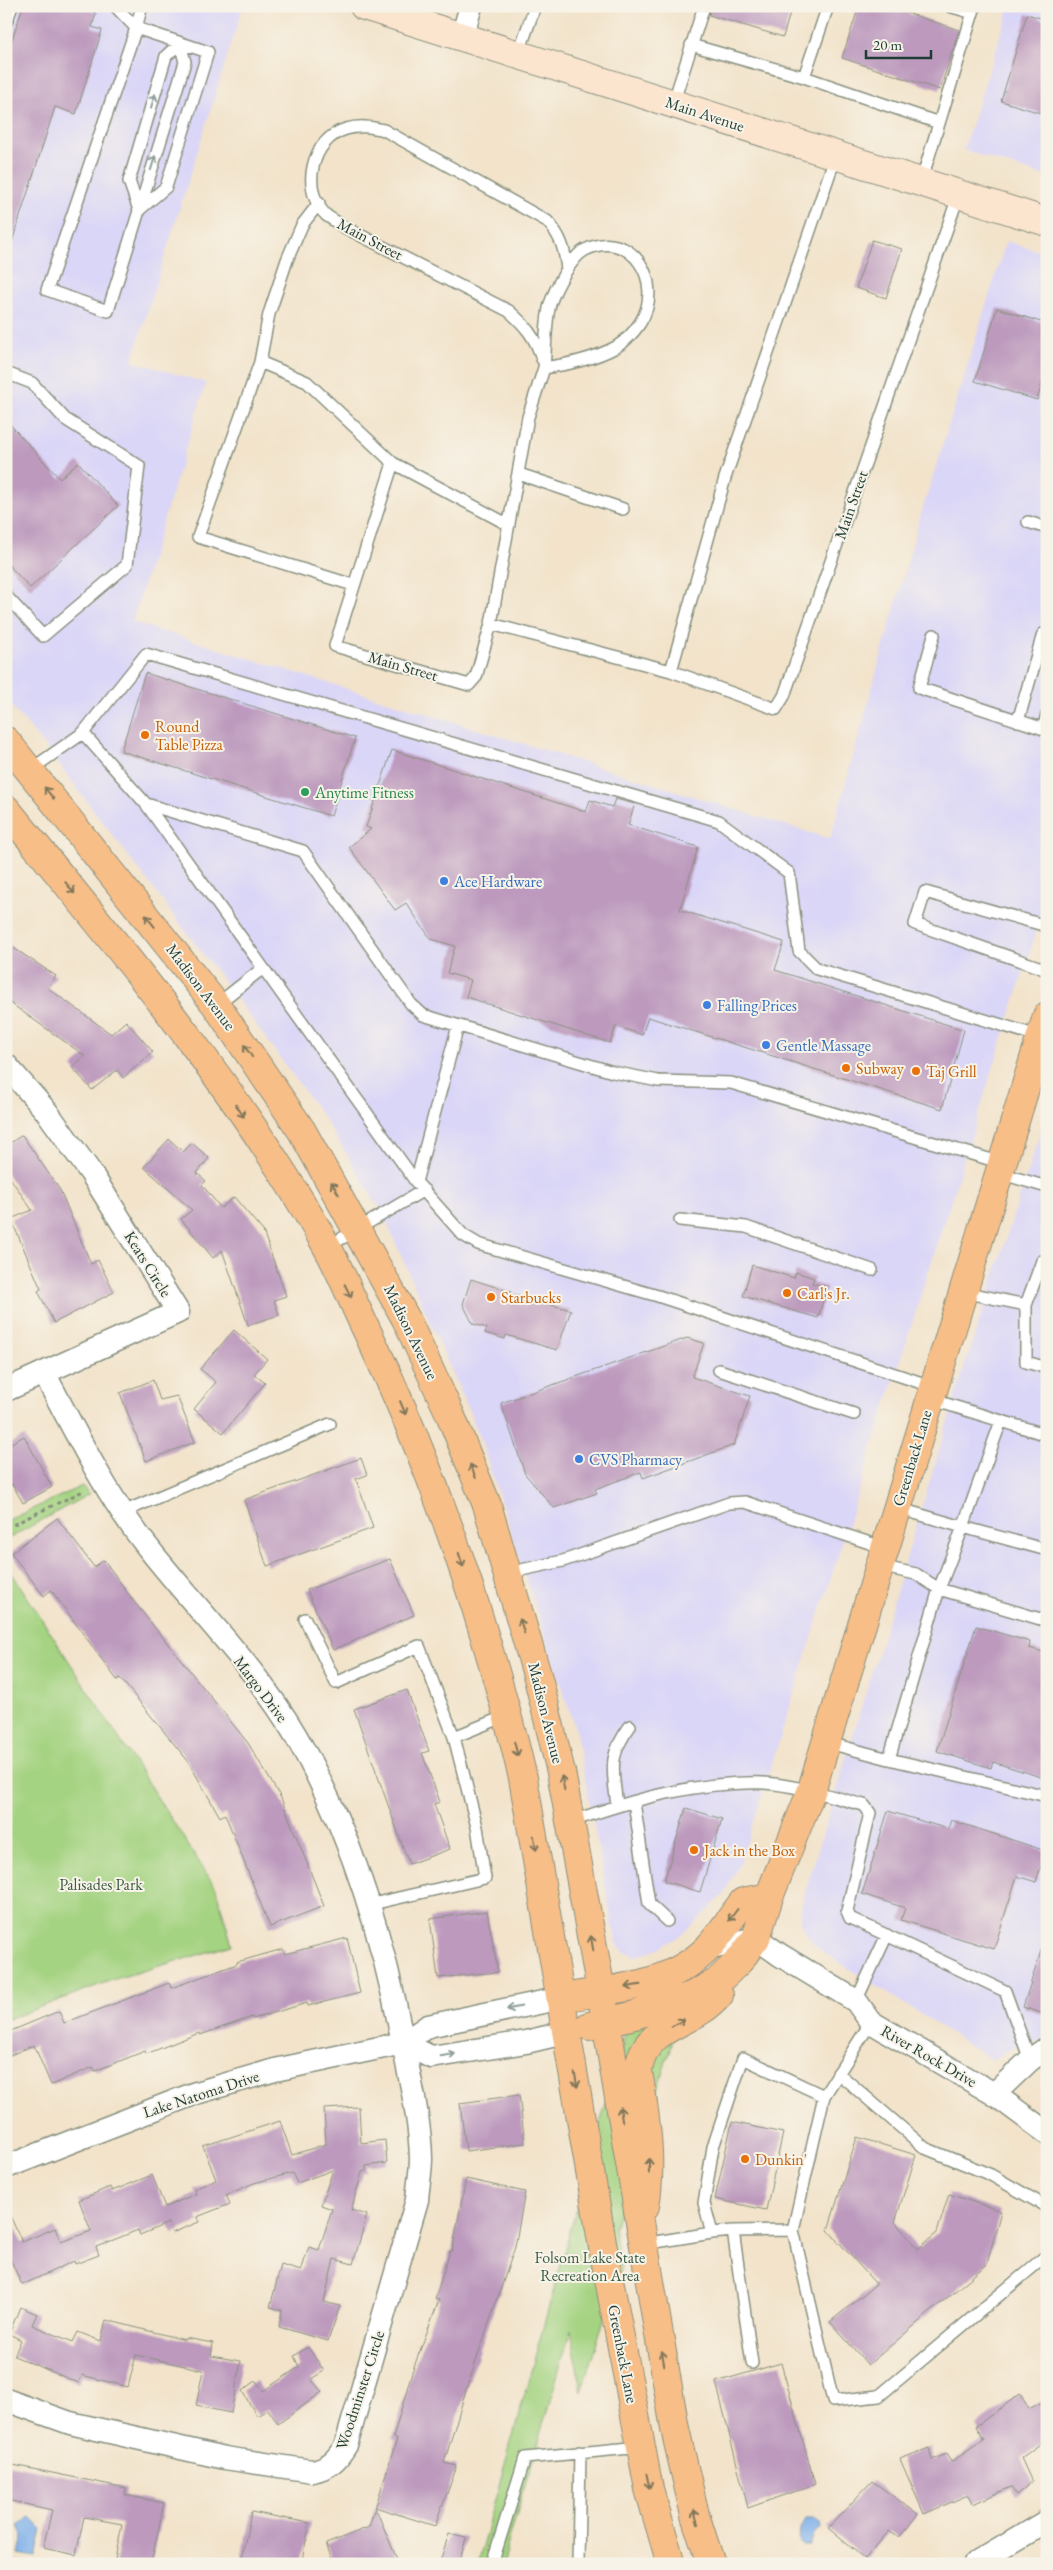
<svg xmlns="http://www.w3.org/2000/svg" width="1053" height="2570" viewBox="0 0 1053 2570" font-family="'EB Garamond',serif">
<rect width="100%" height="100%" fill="#f7f3e8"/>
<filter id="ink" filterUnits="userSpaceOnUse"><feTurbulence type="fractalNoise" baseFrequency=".02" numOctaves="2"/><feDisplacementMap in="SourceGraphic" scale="10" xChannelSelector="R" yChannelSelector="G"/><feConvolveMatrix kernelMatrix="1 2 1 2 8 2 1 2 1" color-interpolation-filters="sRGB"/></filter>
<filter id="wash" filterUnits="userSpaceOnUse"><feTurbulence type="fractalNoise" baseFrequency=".0096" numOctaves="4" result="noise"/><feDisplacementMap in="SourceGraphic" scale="20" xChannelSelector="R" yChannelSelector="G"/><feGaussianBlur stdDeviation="1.12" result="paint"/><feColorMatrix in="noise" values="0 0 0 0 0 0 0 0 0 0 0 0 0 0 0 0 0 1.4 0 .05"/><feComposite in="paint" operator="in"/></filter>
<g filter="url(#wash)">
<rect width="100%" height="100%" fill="#f2e3ca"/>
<path fill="#dad6f7" d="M6 6H243L132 361 206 383 132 622 830 839 917 527 1006 241 1047 254V899L740 1864 723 1895 697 1921 677 1938 649 1953 635 1956 624 1952 616 1942 575 1728 479 1434 383 1214 326 1121 232 992 51 754 6 700Z
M1010 6H1047V177L963 150Z
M1047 1112V2039L1010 2049 992 2060 823 1952 811 1941 800 1923V1909L965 1365Z"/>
<path fill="#a4d381" stroke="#62885a" d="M82 1486 89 1494 6 1540V1521Z
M6 1564 216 1888 232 1945 115 1979 6 2020Z
M644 1967 691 1982 614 2228 621 2267 581 2391 571 2329 502 2564H477Z"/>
<path fill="#7fb1eb" stroke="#4f7790" d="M31 2518 42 2529 36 2557 19 2554 23 2536 18 2526Z
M805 2518H814L821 2523 822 2528 815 2535 811 2546H805L799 2541 800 2529Z"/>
<g id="blocks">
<path fill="#bc99bd" d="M23 6H75L96 13 92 27 102 30 76 114 55 107 10 248 6 247V58Z
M711 6H792L783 37 709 15Z
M859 6H886L959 30 940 90 842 58Z
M1027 14 1047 20V115L1001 101Z
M872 240 902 249 886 298 856 288Z
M997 308 1047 324V367L1037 400 975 381Z
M6 420 60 479 78 462 118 506 30 588 6 562Z
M145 673 355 738 331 816 121 751Z
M392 750 586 812 590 800 612 807 615 799 635 804 628 825 698 847 680 910 784 942 775 970 964 1030 942 1109 648 1017 642 1035 616 1026 610 1043 466 997 471 980 447 973 455 946 431 939 406 903 395 910 349 847 371 829 366 827Z
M6 943 56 976 48 988 111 1034 126 1021 153 1052 123 1078 117 1070 92 1090 72 1067 85 1056 6 1000Z
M22 1135 60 1190 91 1264 98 1260 114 1292 54 1323 38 1291 41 1289 11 1219 32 1210 6 1172V1146Z
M169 1139 183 1152 192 1143 209 1158 197 1173 206 1181 202 1185 221 1208 234 1197 263 1231 286 1296 274 1300 279 1315 248 1325 222 1250 213 1258 181 1219 192 1210 144 1167Z
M752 1265 794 1278 796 1272 814 1278 812 1283 827 1287 818 1318 743 1296Z
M471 1279 511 1292 510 1294 571 1310 557 1350 506 1335 505 1339 485 1333 487 1328 473 1324 463 1304Z
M234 1330 267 1359 254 1374 265 1383 223 1433 194 1409 216 1382 200 1369Z
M687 1338 704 1343 692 1377 750 1396 734 1445 643 1478 641 1472 595 1489 597 1493 554 1508 525 1474 501 1403Z
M153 1380 160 1400 177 1396 195 1442 146 1461 120 1393Z
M24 1436 52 1487 23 1503 12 1484 6 1487V1446Z
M361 1458 367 1475 356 1479 373 1528 267 1566 244 1500Z
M57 1518 94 1567 104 1560 135 1603 248 1743 281 1798 324 1906 270 1927 225 1814 220 1817 188 1761 120 1678 117 1680 51 1590 44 1596 11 1553Z
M390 1559 414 1615 333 1650 307 1590Z
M976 1626 1030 1642 1029 1648 1047 1653V1779L993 1762 991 1768 937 1751Z
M407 1690 429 1751 422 1753 440 1802 434 1804 450 1849 409 1864 354 1709Z
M686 1808 722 1819 700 1892 664 1881Z
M888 1811 948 1829 951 1820 1046 1851 1036 1882 1017 1876 994 1949 901 1920 905 1908 862 1894Z
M487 1911 498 1972 438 1978 430 1919Z
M347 1938 360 1993 308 2006 307 2003 253 2019 252 2017 200 2035 199 2033 146 2054 145 2051 95 2071 93 2067 51 2085 34 2045 6 2057V2033L59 2011 64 2023 169 1983 171 1988 237 1964V1962L283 1949 285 1954Z
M1043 1945H1047V2015L1023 2007Z
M519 2095 525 2143 466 2151 460 2103Z
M359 2107 361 2143 385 2140 387 2163 366 2166V2171L362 2172 351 2210 367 2215 353 2264 334 2259 324 2302 340 2306 328 2341 279 2327 282 2310 270 2307 281 2265 301 2271 309 2247 319 2250 332 2209 321 2205 333 2170 297 2183 292 2173 254 2183 226 2195 230 2204 197 2217 199 2222 172 2233 168 2223 140 2235 138 2230 96 2247 99 2255 75 2264 74 2261 22 2285 6 2250V2207L22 2242 55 2228 61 2242 91 2231 79 2200 110 2187 112 2191 152 2175 165 2207 196 2194 194 2189 216 2180 203 2146 280 2121 292 2155 326 2144 324 2109Z
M732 2122 783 2133 766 2210 715 2199Z
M857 2137 916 2155 895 2222 918 2249 937 2233 949 2194 1001 2211 987 2264 868 2365 830 2322 876 2284 828 2230Z
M466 2179 525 2192 515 2247 466 2390 444 2463 457 2466 435 2526 375 2507 399 2564H334L326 2544 369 2527 397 2439 393 2438 412 2372 439 2300 435 2299 450 2251H452Z
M20 2307 37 2314 32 2325 73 2342 78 2332 101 2341 106 2320 185 2340V2338L213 2343 211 2356 241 2361 231 2413 196 2406 203 2370 136 2355 128 2387 82 2375 79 2383 14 2356 21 2340 9 2334Z
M308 2347 324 2371 311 2379 322 2392 278 2424 268 2409 257 2416 242 2391 256 2381 263 2391 299 2367 294 2356Z
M781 2363 815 2484 748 2508 716 2382Z
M1020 2394 1029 2409 1047 2399V2439L1021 2458 1032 2482 1016 2495 1011 2487 973 2504 968 2495 924 2514 900 2459 929 2448 932 2460 946 2454 951 2462 984 2440 976 2426Z
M8 2464 126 2488 125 2495 164 2503 151 2564H114L122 2524 84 2517 76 2555 43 2548 52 2510 6 2500Z
M872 2481 918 2514 899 2538 889 2531 865 2559 828 2528Z
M251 2512 310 2523 301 2564H241Z
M449 2534 466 2538 459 2564H439Z"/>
</g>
</g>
<g filter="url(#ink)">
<use href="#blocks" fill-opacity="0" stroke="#88907f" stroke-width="1"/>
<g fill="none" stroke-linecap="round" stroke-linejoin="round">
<defs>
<path id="lane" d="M115 6 136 28 47 290 108 311 185 62 180 43
M949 6 973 13
M6 23 12 6
M691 45 804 77 828 6
M518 55 533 12
M804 77 939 123
M673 104 704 6
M921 182 975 6
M319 203 302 225 287 260 269 314 260 362 198 537 353 585
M139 210 166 187 208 52 136 28 142 6
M139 210 129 181 166 56 180 43
M542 359C536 338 525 325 509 311L342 226C337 222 331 219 326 215 300 190 311 139 346 129 360 125 371 127 384 130L547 221C561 236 565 250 567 270
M260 362 307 382 393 463 509 525
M6 373 32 383 65 419 139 466 127 565 43 636 6 596
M393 463 335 646 469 685 476 677 491 624 528 417 544 368C569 364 594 359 616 347 626 341 634 332 640 323 666 282 631 227 585 250 571 257 555 289 550 304 545 323 546 348 544 368
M519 474 623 509
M1028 522 1047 528
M491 624 671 671 776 709 784 696 959 194
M934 635 919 688 1047 730
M671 671 725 478 836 155
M1018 721 1043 634 1047 635
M1043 729 1047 715
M83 733 146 804 416 1182 463 1235 478 1244 658 1296 934 1387
M30 770 83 733 146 654 719 821 789 873 799 951 817 969 1041 1037
M146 804 303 851 411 1004 423 1015 613 1072 658 1081 731 1083 1002 1163
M1047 926 925 892 915 924 1047 970
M216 1005 263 968
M999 1173 1047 1187
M416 1182 458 1026
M680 1220 746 1227 872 1270
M327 1247 424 1190
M963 1292 1026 1305 1042 1261 1047 1263
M1026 1305V1362L1047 1368
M719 1370 854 1414
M930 1399 1047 1435
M897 1508 963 1527 1001 1421
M123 1512 330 1424
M879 1566 916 1574 939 1589 1047 1621
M507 1573 563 1561 729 1503 745 1502 885 1548
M305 1619 336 1683 419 1646 454 1737 508 1715
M825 1742 889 1759 939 1589 963 1527 1047 1550
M889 1759 1047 1796
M634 1802 649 1904 667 1921
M617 1806C613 1769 607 1758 630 1726
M570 1822C631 1800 698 1781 764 1783 797 1785 832 1797 864 1805L870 1813 847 1911 850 1918 1005 1991 1030 2060
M368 1905 485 1878 477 1827 454 1737
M856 2001 887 1935
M871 2022 824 2096 793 2230 833 2401 879 2396 1047 2255
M838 2073 925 2148 991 2175 1047 2207
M733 2231 793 2230
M712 2233 733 2231 752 2363
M643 2244 712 2233 704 2203 713 2147 743 2058 824 2096
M492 2564 525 2458 641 2447
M578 2564 580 2452"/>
<path id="street" d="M462 37 471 6
M6 1065 47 1112 91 1173 178 1312 6 1390
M707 1949 756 1938 780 1955 856 2001 871 2022 994 2094 1047 2133
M403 2043 431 2057 526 2042 568 2032
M994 2094 1030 2060 1047 2048
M6 2167 196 2093 275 2070 403 2043 428 2026 562 1998
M6 2400 70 2423 225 2458 312 2471C329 2468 337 2460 346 2445L417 2200C418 2186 421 2172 421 2158 420 2119 410 2080 403 2043 383 1937 350 1829 296 1736 255 1666 195 1608 146 1545 105 1493 75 1431 44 1373
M975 2564 1047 2521"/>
<path id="secondary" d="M364 6 1047 222"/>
<path id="primary" d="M6 741 216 1005 302 1131 406 1319 450 1414 487 1505 538 1678 561 1772 598 1974 675 2429 695 2515 711 2564
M6 809C120 949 238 1088 326 1245 342 1273 353 1303 367 1331 436 1474 486 1624 523 1778L603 2248 641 2447 649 2489 671 2564
M562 1998C612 1989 670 1987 708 1948 721 1934 731 1917 743 1902L769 1897
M589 2026 635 2015 691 1996 717 1982 739 1961 756 1938 769 1897 811 1792 1047 1016
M645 2206C653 2160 645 2116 638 2070 646 2022 692 2027 719 1995"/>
</defs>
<use href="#lane" stroke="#88907f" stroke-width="14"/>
<use href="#street" stroke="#88907f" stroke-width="25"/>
<use href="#secondary" stroke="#88907f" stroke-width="30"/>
<use href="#primary" stroke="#88907f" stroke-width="30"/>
<path stroke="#88907f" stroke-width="3" stroke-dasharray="4 4" stroke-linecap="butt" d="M6 1528 83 1491"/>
<use href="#lane" stroke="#fff" stroke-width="11"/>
<use href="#street" stroke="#fff" stroke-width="22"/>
<use href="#secondary" stroke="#fce5cf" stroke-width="28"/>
<use href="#primary" stroke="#f7be88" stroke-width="28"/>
</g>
<defs><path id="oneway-shaft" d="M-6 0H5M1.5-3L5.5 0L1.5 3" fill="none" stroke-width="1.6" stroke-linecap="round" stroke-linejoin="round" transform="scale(1.25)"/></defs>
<g stroke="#8f9e9a">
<use href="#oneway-shaft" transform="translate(153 101) rotate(-73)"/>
<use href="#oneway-shaft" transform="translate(153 163) rotate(-73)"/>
<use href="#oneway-shaft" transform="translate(514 2008) rotate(168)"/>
<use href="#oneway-shaft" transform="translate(448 2055) rotate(-9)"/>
</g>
<g stroke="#80775a">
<use href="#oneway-shaft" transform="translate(49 793) rotate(-128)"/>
<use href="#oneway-shaft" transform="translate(70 888) rotate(51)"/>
<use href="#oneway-shaft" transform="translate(150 921) rotate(-128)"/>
<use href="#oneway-shaft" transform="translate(248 1051) rotate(-124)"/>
<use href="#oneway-shaft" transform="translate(240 1111) rotate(57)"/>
<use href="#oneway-shaft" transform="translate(335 1188) rotate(-120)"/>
<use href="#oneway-shaft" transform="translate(348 1291) rotate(64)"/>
<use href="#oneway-shaft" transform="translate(403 1408) rotate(67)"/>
<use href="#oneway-shaft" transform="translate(473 1471) rotate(-112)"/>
<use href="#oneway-shaft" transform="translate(461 1560) rotate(72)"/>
<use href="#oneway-shaft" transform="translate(522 1626) rotate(-107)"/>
<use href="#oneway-shaft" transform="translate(516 1749) rotate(76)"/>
<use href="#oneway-shaft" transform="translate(563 1783) rotate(-101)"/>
<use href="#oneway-shaft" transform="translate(535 1843) rotate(80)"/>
<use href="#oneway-shaft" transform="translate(733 1915) rotate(127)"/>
<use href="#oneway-shaft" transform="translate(592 1943) rotate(-100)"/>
<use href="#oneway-shaft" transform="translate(633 1986) rotate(171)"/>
<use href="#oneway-shaft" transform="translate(678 2023) rotate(-30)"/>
<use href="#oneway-shaft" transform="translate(576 2080) rotate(80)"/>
<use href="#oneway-shaft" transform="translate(621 2114) rotate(-99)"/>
<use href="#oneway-shaft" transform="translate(649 2166) rotate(-89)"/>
<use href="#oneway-shaft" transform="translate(663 2358) rotate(-100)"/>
<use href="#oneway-shaft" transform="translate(648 2481) rotate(78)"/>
<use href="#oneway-shaft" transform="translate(696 2517) rotate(-106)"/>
</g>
</g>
<g fill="#e8710a" stroke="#f7f3e8" stroke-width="2">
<circle cx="145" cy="735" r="5"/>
<circle cx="846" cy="1068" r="5"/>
<circle cx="916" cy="1071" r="5"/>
<circle cx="787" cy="1293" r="5"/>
<circle cx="491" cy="1297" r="5"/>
<circle cx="694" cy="1850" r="5"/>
<circle cx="745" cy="2159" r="5"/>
</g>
<circle fill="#2e9e5b" stroke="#f7f3e8" stroke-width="2" cx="305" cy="792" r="5"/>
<g fill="#3f7fe0" stroke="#f7f3e8" stroke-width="2">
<circle cx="444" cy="881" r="5"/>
<circle cx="707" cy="1005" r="5"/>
<circle cx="766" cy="1045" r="5"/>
<circle cx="579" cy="1459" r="5"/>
</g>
<g text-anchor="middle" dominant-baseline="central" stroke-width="4" stroke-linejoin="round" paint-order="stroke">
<g font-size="16" fill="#1f3d34" stroke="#f7f3e8">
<text transform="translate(705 114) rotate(18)">Main Avenue</text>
<text transform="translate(370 239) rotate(28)">Main Street</text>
<text transform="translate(851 505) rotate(-71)">Main Street</text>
<text transform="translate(403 666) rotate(16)">Main Street</text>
<text transform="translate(201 987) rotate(53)">Madison Avenue</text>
<text transform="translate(148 1264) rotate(58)">Keats Circle</text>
<text transform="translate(411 1332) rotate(64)">Madison Avenue</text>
<text transform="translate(912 1458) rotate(-73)">Greenback Lane</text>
<text transform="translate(261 1689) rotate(53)">Margo Drive</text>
<text transform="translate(546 1713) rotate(76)">Madison Avenue</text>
<text transform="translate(929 2056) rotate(30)">River Rock Drive</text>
<text transform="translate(201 2094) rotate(-18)">Lake Natoma Drive</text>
<text transform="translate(623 2354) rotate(79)">Greenback Lane</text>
<text transform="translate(360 2390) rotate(-72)">Woodminster Circle</text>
</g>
<g font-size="16" fill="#c56008" stroke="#f7f3e8" text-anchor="start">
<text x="155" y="726">Round<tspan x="155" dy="18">Table Pizza</tspan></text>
<text x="856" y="1068">Subway</text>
<text x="926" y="1071">Taj Grill</text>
<text x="797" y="1293">Carl's Jr.</text>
<text x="501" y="1297">Starbucks</text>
<text x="704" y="1850">Jack in the Box</text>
<text x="755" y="2159">Dunkin'</text>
</g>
<g font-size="16" fill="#27864d" stroke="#f7f3e8" text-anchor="start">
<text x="315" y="792">Anytime Fitness</text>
</g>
<g font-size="16" fill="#366cbe" stroke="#f7f3e8" text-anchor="start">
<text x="454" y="881">Ace Hardware</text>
<text x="717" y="1005">Falling Prices</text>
<text x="776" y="1045">Gentle Massage</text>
<text x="589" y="1459">CVS Pharmacy</text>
</g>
<g font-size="16" fill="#3a5b43" stroke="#f7f3e8">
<text x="101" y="1884">Palisades Park</text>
<text x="590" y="2257">Folsom Lake State<tspan x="590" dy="18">Recreation Area</tspan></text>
</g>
</g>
<rect width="1053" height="2570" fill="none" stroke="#f7f3e8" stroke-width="25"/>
<path d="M866 50v8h65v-8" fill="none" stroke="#1f3d34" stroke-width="2.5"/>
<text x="873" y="50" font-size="15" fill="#1f3d34" stroke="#f7f3e8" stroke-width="4" paint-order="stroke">20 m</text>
</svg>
